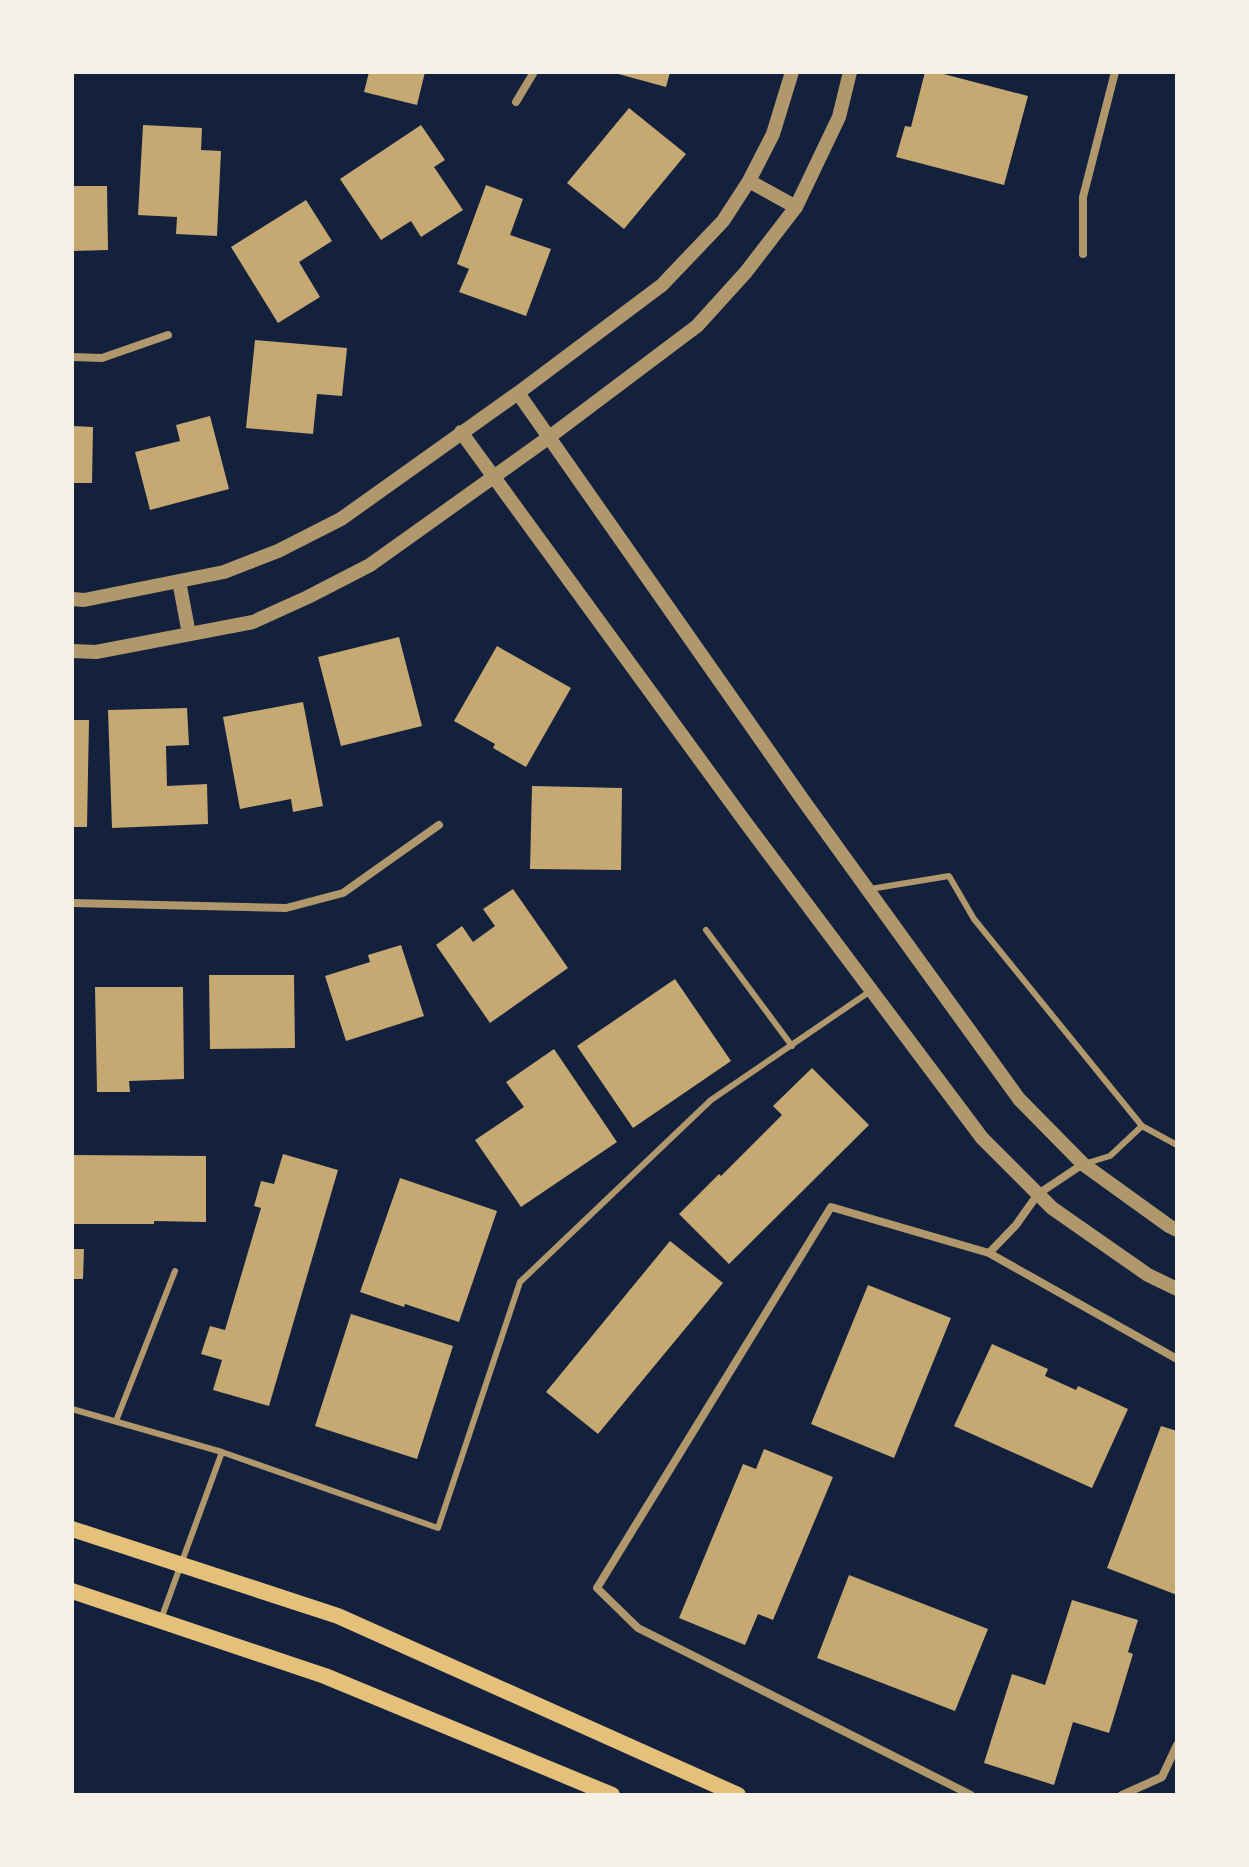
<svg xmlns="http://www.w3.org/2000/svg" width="1249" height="1867" viewBox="0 0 1249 1867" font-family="Barlow,sans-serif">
<rect width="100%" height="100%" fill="#14213d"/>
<path fill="#c6a872" d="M369 72H425L417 105 364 92Z
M611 72H670L666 87Z
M925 72H936L1028 96 1004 185 896 157 905 126 911 127Z
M629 108 686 154 624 229 567 183Z
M143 125 202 128 201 150 221 151 217 236 176 234 177 217 138 215Z
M421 125 445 160 434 167 463 210 421 237 411 221 381 240 340 179Z
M486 185 523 199 510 235 551 249 526 316 459 292 469 269 457 264Z
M72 186H107L108 250 72 251Z
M306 200 332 241 299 262 320 297 278 323 231 247Z
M255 340 347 348 342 396 317 394 313 434 246 428Z
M210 416 229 489 150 510 135 452 180 441 176 425Z
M72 426 93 427 92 483H72Z
M399 637 422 726 341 746 318 657Z
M497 646 571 688 526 767 493 748 495 744 454 721Z
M303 702 323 806 293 812 291 799 240 809 223 717Z
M187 708 189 745 166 746 167 786 207 784 208 824 112 828 108 710Z
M72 720H89L87 827H72Z
M532 786 622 788 621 870 530 869Z
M513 889 568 968 490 1023 436 945 462 926 473 942 495 926 483 909Z
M401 945 424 1016 346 1041 325 976 370 962 368 955Z
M209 975H294L295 1048 210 1049Z
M675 979 731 1061 633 1128 577 1046Z
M95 987H183L184 1079 129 1081 130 1092H97Z
M554 1049 617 1142 521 1207 475 1140 524 1107 506 1082Z
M812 1068 869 1125 729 1264 679 1214 719 1174 721 1176 782 1115 773 1106Z
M283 1154 338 1170 269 1406 213 1390 222 1360 201 1354 210 1326 225 1330 261 1208 254 1206 261 1181 274 1184Z
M72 1155 206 1156V1222L154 1221V1224H72Z
M400 1178 497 1211 459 1322 405 1304 404 1307 360 1292Z
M670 1241 723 1283 598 1434 546 1392Z
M72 1249H84L83 1279H72Z
M868 1285 951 1318 894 1458 811 1424Z
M351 1314 453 1346 417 1459 315 1426Z
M992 1344 1048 1369 1045 1376 1076 1390 1078 1386 1128 1409 1092 1488 954 1426Z
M1161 1426 1177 1431V1595L1107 1568Z
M764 1449 833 1477 773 1620 758 1614 745 1645 679 1618 743 1464 756 1469Z
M849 1575 988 1629 955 1711 817 1658Z
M1072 1600 1138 1620 1128 1652 1133 1654 1109 1733 1073 1722 1054 1785 984 1763 1012 1674 1045 1685Z"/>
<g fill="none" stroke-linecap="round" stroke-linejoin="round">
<path stroke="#b1986c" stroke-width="6" d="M870 889 949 876 974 919 1142 1126
M706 930 792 1046
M1087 1163 1110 1156 1142 1126 1177 1145
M72 1409 222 1452
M116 1421 175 1271
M161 1619 222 1452 438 1528 520 1282 711 1100 872 990"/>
<path stroke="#b1986c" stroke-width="8" d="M516 102 534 72
M1083 254V197L1115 72
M72 357 102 358 168 335
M72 903 286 908 343 893 439 825
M989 1253 1016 1225 1038 1194 1083 1164
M971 1795 638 1628 597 1588 831 1207 989 1253 1177 1359
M1122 1795 1162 1777 1177 1745"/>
<path stroke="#b1986c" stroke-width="14" d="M749 181 796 207
M518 393 803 800 1019 1099 1083 1164 1169 1226 1177 1230
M461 432 746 823 982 1138 1052 1208 1148 1275 1177 1289
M179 581 189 634
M72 599 84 600 224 572 278 551 341 519 518 393 662 285 723 221 749 181 773 134 792 72
M72 651 96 652 253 622 308 597 370 565 548 438 697 326 746 272 796 207 839 117 850 72"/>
<path stroke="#e5c07b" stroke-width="16" d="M72 1529 338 1616 738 1795
M72 1591 325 1676 612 1795"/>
</g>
<rect width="1249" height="1867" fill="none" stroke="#f6f1e7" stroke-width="148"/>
</svg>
